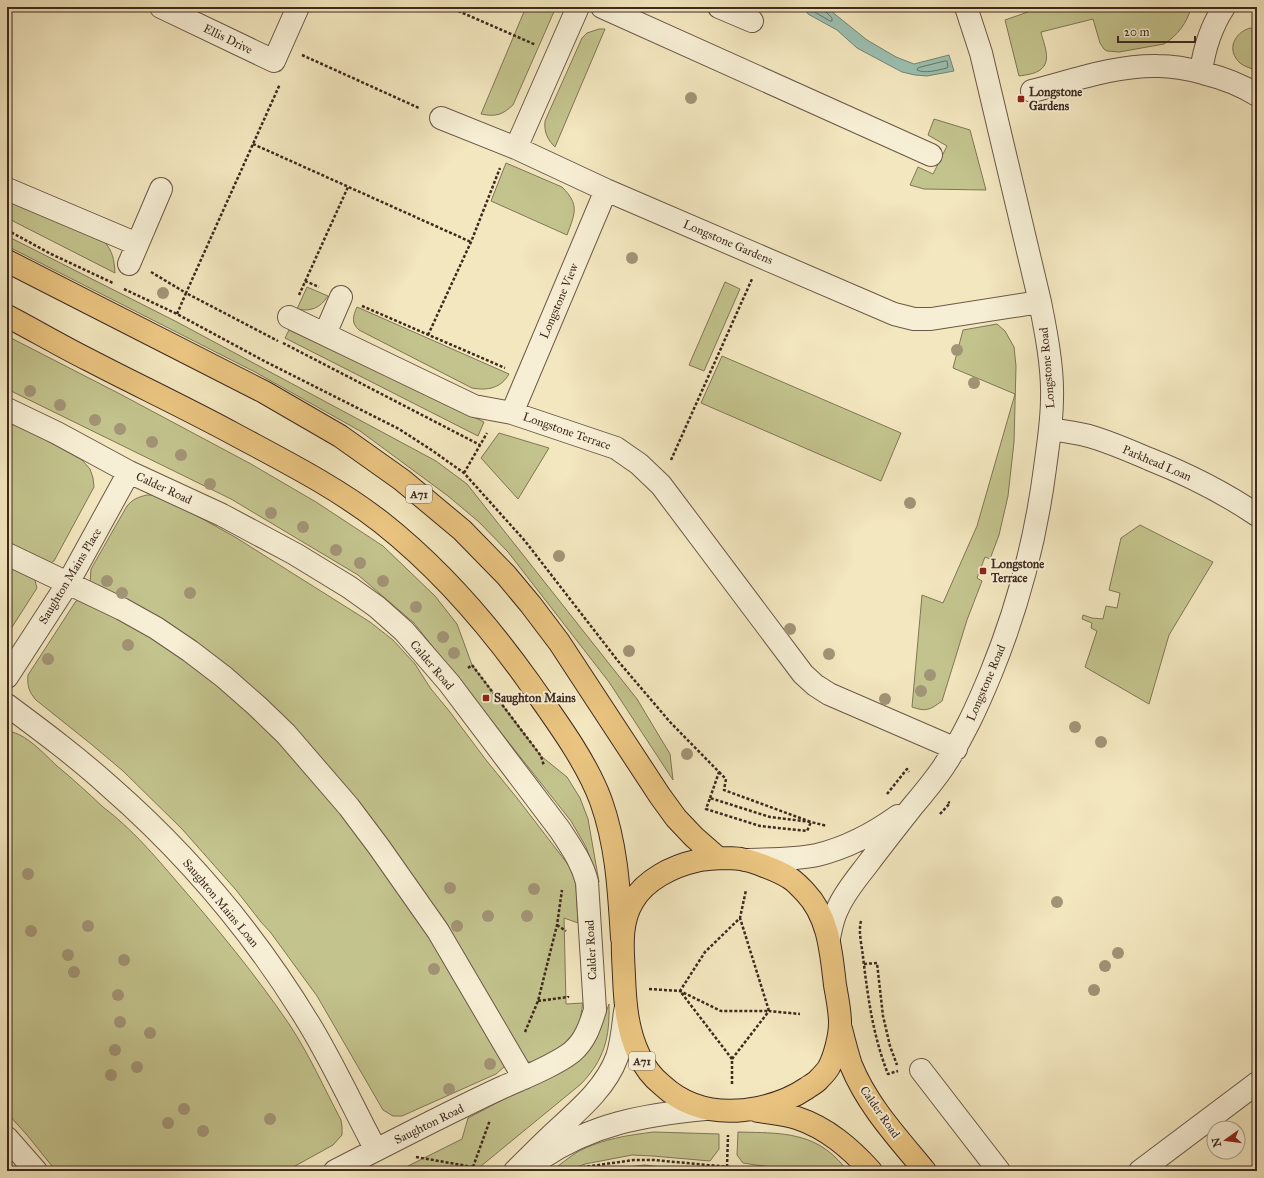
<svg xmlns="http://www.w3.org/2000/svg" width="1264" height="1178" viewBox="0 0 1264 1178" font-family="'IM FELL Great Primer',serif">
<rect width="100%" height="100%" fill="#f3e7bf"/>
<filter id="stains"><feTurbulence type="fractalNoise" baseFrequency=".005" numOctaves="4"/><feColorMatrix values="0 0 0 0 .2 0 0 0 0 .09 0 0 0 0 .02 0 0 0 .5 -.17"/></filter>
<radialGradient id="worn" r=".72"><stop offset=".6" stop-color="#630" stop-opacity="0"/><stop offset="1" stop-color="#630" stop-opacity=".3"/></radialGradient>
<path fill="#c3c38d" stroke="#807656" d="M526 7H556L513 105C502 115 496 117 481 114Z
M1042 7H1191C1188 22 1177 36 1164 44L1119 52 1107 51 1104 49 1100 43 1093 19 1041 32C1043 43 1053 61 1040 70 1035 74 1025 75 1019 76L1005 20Z
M1250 28 1257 30V71C1251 68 1245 67 1240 63 1226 50 1234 33 1250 28Z
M599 29H605L555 147C547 139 544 132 545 121L582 38 587 33Z
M934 119 970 130 986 190 924 189 910 185 918 167 933 174 947 146 928 135Z
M506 163 562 187C580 205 575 213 567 235L491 201Z
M7 201 104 241C113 252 114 259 115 273L7 218Z
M7 236 177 322 436 461 467 484 637 699 670 754 673 780 609 682 508 552 479 522 448 496 360 431 255 372 7 246Z
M725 282 740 289 704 371 689 365Z
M307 287 328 296C320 308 311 312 297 309Z
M357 307 509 374C501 388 488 391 472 388L359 330C351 323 353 316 357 307Z
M997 324 1005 331 1014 347 1016 366 1014 442 1008 496 999 535 990 559 985 557 977 578 982 581 967 620 942 701C930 710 926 712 912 707L922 595 943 603 977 526 1015 394 953 368 963 330Z
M289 330 484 422 478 436 285 338Z
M7 336 120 394 251 464 316 502 383 546 435 596 457 624 472 665 541 756 567 777 580 798 588 819 599 882 586 847 571 821 414 623 358 575 231 499 7 389Z
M722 356 901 433 881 481 701 403Z
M7 422 31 432 82 460 90 469 93 478 94 487 54 561 33 573 37 588 7 635Z
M499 433 549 448 518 499 481 458Z
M147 495H154L183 508 235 537 370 622 393 640 415 664 431 689 450 712 486 760 517 798 570 867 576 885 578 923 564 918 566 1004 583 1003C581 1011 581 1021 577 1028 569 1042 543 1064 525 1062 521 1062 517 1060 513 1059L496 1074 402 1116H393L383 1110 317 996 271 933 261 922 236 890 182 829 123 771 91 744 36 700C29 692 27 686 28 675L76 601 93 598 90 583 91 569 127 506C133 499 138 497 147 495Z
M1140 525 1213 562 1169 635 1149 704 1085 667 1097 631 1091 628 1092 623 1082 619 1083 615 1092 618 1103 619 1106 606 1117 608 1120 593 1109 590 1121 538Z
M7 731C26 733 44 754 57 766 73 779 88 793 103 807 131 828 155 856 178 883 217 928 255 974 289 1024 309 1054 324 1088 341 1120L342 1127V1135L333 1145 286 1171H56L27 1135 7 1113Z
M609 1004C610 1038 604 1060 581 1084L475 1171H398L462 1139 468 1118 576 1061 597 1036Z
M654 1132 719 1134V1149L710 1161 653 1156 632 1155 585 1164 566 1171H551C560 1165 569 1157 579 1151 603 1139 628 1135 654 1132Z
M738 1132C769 1133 802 1131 828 1151 835 1156 842 1164 848 1171H801L756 1165 743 1163 737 1155Z
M645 1165 694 1171H592Z"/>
<path fill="#9bc0b0" stroke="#768476" d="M803 7H826L867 40 896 57 914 64 949 55 954 71 927 76 915 75 902 72 857 48 837 30 808 14Z"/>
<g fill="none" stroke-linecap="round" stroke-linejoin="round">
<path stroke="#6c7468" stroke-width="1" d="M808 7 811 10 830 21H832V18L825 11 824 7
M945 61H947L948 67 947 68C938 70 925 74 917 70L918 68Z"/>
<defs>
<path id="minor" d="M161 7 274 61 298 7
M602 7 931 155
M719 7 752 21
M1201 72C1204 49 1211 27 1224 7
M1032 91C1072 81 1115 65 1158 66 1173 66 1189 69 1203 73 1223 78 1240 84 1257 95
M441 118 516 148 606 190 894 314 914 319H931L1040 302
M516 148 578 7
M7 189 137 244
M129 264 161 189
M289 317 474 406 512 413 616 448 639 464 661 485 803 674 815 685 829 694 956 749
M325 334 341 297
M7 409 57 433 129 472 222 515 295 554 349 587 377 607 404 631 449 683 560 830C571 847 582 862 587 882L595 1010C590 1026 585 1041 572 1052 554 1066 523 1078 501 1088 445 1114 390 1143 335 1171
M512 413 606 190
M1051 429C1064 431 1077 433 1089 436 1110 442 1130 451 1149 459 1187 474 1223 492 1257 515
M7 554 122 609 156 628 190 651 224 677 257 706 286 734 349 807 379 847 438 931 513 1059 524 1078
M7 677 68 583 129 472
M7 705C42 731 77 757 109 786 188 855 257 937 311 1027 335 1067 354 1109 376 1150
M745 860C769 859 794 860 817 855 846 848 873 834 898 816
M829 938C831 928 833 917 838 908 845 892 857 878 867 865 882 845 897 826 912 807 923 794 933 782 942 769 963 738 977 707 991 673 1018 607 1036 538 1045 468 1048 445 1052 422 1052 398 1053 368 1046 332 1040 302L981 53 966 7
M921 1070 999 1171
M7 1138 36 1171
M540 1159C592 1124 643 1115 705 1109
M515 1171C529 1157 543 1143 557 1130 580 1109 606 1087 617 1057 622 1042 623 1027 625 1011
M1140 1171 1257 1083"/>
<path id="major" d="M7 261 264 392 340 436 402 480 462 530 506 575 531 605 559 642 660 796 676 818 694 837 718 858
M7 316C34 330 61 346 89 360 137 385 186 408 234 434 284 461 336 487 381 522 438 567 487 623 529 682 554 718 586 760 601 801 617 846 619 891 622 938
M718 858C726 858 734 858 741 859 753 861 778 871 788 877 794 880 800 887 805 892 829 917 831 952 835 985 837 997 840 1010 840 1023 840 1035 835 1056 829 1067 827 1071 823 1075 819 1079 816 1083 811 1085 807 1088 791 1099 777 1104 758 1108 722 1115 689 1110 662 1085 652 1077 644 1066 639 1055 627 1030 625 1003 624 976 623 951 619 924 633 901 645 880 673 866 696 861 703 859 711 859 718 858Z
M841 1029C844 1041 847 1053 851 1065 867 1105 898 1138 925 1171
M758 1111C770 1113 785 1114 797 1118 827 1128 850 1148 871 1171"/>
</defs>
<use href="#minor" stroke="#6b5847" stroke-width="24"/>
<use href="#major" stroke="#3e291f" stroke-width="24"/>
<path stroke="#3e291f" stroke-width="2.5" stroke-dasharray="3 2" stroke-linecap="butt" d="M449 7 536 45
M302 55 419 108
M253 144 471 242
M7 230 51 254 113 283
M151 272 186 293 280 84
M305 281 319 287
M124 289 177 314 266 362 399 429 433 451 464 473 525 541 618 661 670 722 719 772 710 798
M299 295 348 187
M362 306 505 368
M177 314 186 293 278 341
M428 335 471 242 500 168
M283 343 480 445
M671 460 752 279
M464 473 487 433
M468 668 472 665 541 756 544 766
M719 772 726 779 724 790 811 822 807 831 760 826 706 809 710 798 770 817 811 822 827 826
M887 794 907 769 909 772
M940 814 950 803 948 802
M861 921C858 932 862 946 863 957 868 998 873 1036 888 1074L898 1071
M557 925 566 931
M864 964 877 963 883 1016 890 1046 897 1065
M649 989 680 991 721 1011H769L740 918
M538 1001 568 997V996
M525 1032 538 1001 557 925 562 890
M732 1059 680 991 705 952 740 918 746 890
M732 1084V1059L769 1011 800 1014
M416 1157 473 1167 477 1171
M473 1167 490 1120
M727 1167 728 1135
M573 1171 584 1167 634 1160H654L772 1171"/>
<use href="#minor" stroke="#f7efd5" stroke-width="22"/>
<use href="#major" stroke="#eac480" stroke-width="22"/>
</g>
<g fill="#a29476">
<circle cx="691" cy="98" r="6"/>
<circle cx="632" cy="258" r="6"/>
<circle cx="163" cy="293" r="6"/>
<circle cx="957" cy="350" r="6"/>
<circle cx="974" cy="383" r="6"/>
<circle cx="30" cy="391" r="6"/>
<circle cx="60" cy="405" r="6"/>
<circle cx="95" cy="420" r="6"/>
<circle cx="120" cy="429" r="6"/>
<circle cx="152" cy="442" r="6"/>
<circle cx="181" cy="455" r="6"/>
<circle cx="210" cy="484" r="6"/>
<circle cx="910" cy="503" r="6"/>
<circle cx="271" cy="513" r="6"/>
<circle cx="303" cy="527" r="6"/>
<circle cx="336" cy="550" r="6"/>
<circle cx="559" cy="556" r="6"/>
<circle cx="360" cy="563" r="6"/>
<circle cx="107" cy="581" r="6"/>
<circle cx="383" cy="581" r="6"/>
<circle cx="122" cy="593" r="6"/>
<circle cx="190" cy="593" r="6"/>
<circle cx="416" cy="607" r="6"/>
<circle cx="790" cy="629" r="6"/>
<circle cx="443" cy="637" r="6"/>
<circle cx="128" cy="645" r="6"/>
<circle cx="629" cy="651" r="6"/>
<circle cx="454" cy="653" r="6"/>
<circle cx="829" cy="654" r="6"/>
<circle cx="48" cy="659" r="6"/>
<circle cx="930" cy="675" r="6"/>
<circle cx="921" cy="691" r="6"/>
<circle cx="885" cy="699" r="6"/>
<circle cx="1075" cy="727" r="6"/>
<circle cx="1101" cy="742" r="6"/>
<circle cx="687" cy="754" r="6"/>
<circle cx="28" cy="874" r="6"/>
<circle cx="450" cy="888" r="6"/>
<circle cx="534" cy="889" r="6"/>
<circle cx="1057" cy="902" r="6"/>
<circle cx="488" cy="916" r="6"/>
<circle cx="527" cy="916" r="6"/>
<circle cx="88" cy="926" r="6"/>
<circle cx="457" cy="926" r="6"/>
<circle cx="31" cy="931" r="6"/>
<circle cx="1118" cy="953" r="6"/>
<circle cx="68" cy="955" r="6"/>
<circle cx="124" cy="960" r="6"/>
<circle cx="1105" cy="966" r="6"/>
<circle cx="434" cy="969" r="6"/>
<circle cx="74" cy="972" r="6"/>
<circle cx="1094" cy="990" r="6"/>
<circle cx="118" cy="995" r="6"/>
<circle cx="120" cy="1022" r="6"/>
<circle cx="150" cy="1033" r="6"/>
<circle cx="115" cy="1050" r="6"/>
<circle cx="490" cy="1064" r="6"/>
<circle cx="137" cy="1067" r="6"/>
<circle cx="111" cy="1075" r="6"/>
<circle cx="449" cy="1089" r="6"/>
<circle cx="184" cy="1109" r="6"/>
<circle cx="270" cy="1119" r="6"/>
<circle cx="168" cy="1123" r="6"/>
<circle cx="203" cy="1131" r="6"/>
</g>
<g fill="#8f2418" stroke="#f7efd5" stroke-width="1.5">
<rect x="1017" y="95" width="8" height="8" rx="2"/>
<rect x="979" y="567" width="8" height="8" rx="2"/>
<rect x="482" y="694" width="8" height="8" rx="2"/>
</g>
<g text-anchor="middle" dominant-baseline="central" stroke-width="4" stroke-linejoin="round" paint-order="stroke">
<g fill="#f7efd5" stroke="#766456" stroke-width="1">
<rect x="406" y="485" width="26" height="18" rx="3"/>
<rect x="629" y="1052" width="26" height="18" rx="3"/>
</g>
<g font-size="11" font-weight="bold" fill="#3e291f">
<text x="419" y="494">A71</text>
<text x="642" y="1061">A71</text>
</g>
<g font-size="12" fill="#3e291f" stroke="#f7efd5">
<text transform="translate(228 39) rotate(26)">Ellis Drive</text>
<text transform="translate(728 242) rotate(23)">Longstone Gardens</text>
<text transform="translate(559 301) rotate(-67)">Longstone View</text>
<text transform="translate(1047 368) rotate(-95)">Longstone Road</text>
<text transform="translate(567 431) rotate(19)">Longstone Terrace</text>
<text transform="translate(1157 463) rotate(23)">Parkhead Loan</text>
<text transform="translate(164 488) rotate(25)">Calder Road</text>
<text transform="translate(70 576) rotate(-59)">Saughton Mains Place</text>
<text transform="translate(432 665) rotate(50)">Calder Road</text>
<text transform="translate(986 683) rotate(-67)">Longstone Road</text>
<text transform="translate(221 903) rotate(50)">Saughton Mains Loan</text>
<text transform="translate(591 950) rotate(-93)">Calder Road</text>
<text transform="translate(880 1112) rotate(55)">Calder Road</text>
<text transform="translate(429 1124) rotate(-26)">Saughton Road</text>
</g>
<g font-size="12" font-weight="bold" fill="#3e291f" stroke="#f7efd5" text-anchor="start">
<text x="1029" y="92">Longstone<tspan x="1029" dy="14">Gardens</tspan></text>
<text x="991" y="564">Longstone<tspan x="991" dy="14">Terrace</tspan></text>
<text x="494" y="698">Saughton Mains</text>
</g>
</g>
<rect width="1264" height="1178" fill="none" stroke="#f3e7bf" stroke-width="24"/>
<rect x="8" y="8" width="1248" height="1162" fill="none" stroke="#3e291f" stroke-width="2"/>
<rect x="12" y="12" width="1240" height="1154" fill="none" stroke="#3e291f"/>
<g transform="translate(1226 1140) rotate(256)"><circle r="19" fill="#f7efd5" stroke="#ada08c"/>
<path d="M0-3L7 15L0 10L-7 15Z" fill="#8f2418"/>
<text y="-6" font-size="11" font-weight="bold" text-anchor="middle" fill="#3e291f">N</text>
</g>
<path d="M1118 36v6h77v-6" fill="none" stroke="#3e291f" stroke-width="2"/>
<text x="1124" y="36" font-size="12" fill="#3e291f" stroke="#f7efd5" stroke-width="3" paint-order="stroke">20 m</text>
<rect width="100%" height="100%" filter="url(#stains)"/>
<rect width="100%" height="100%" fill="url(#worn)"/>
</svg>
